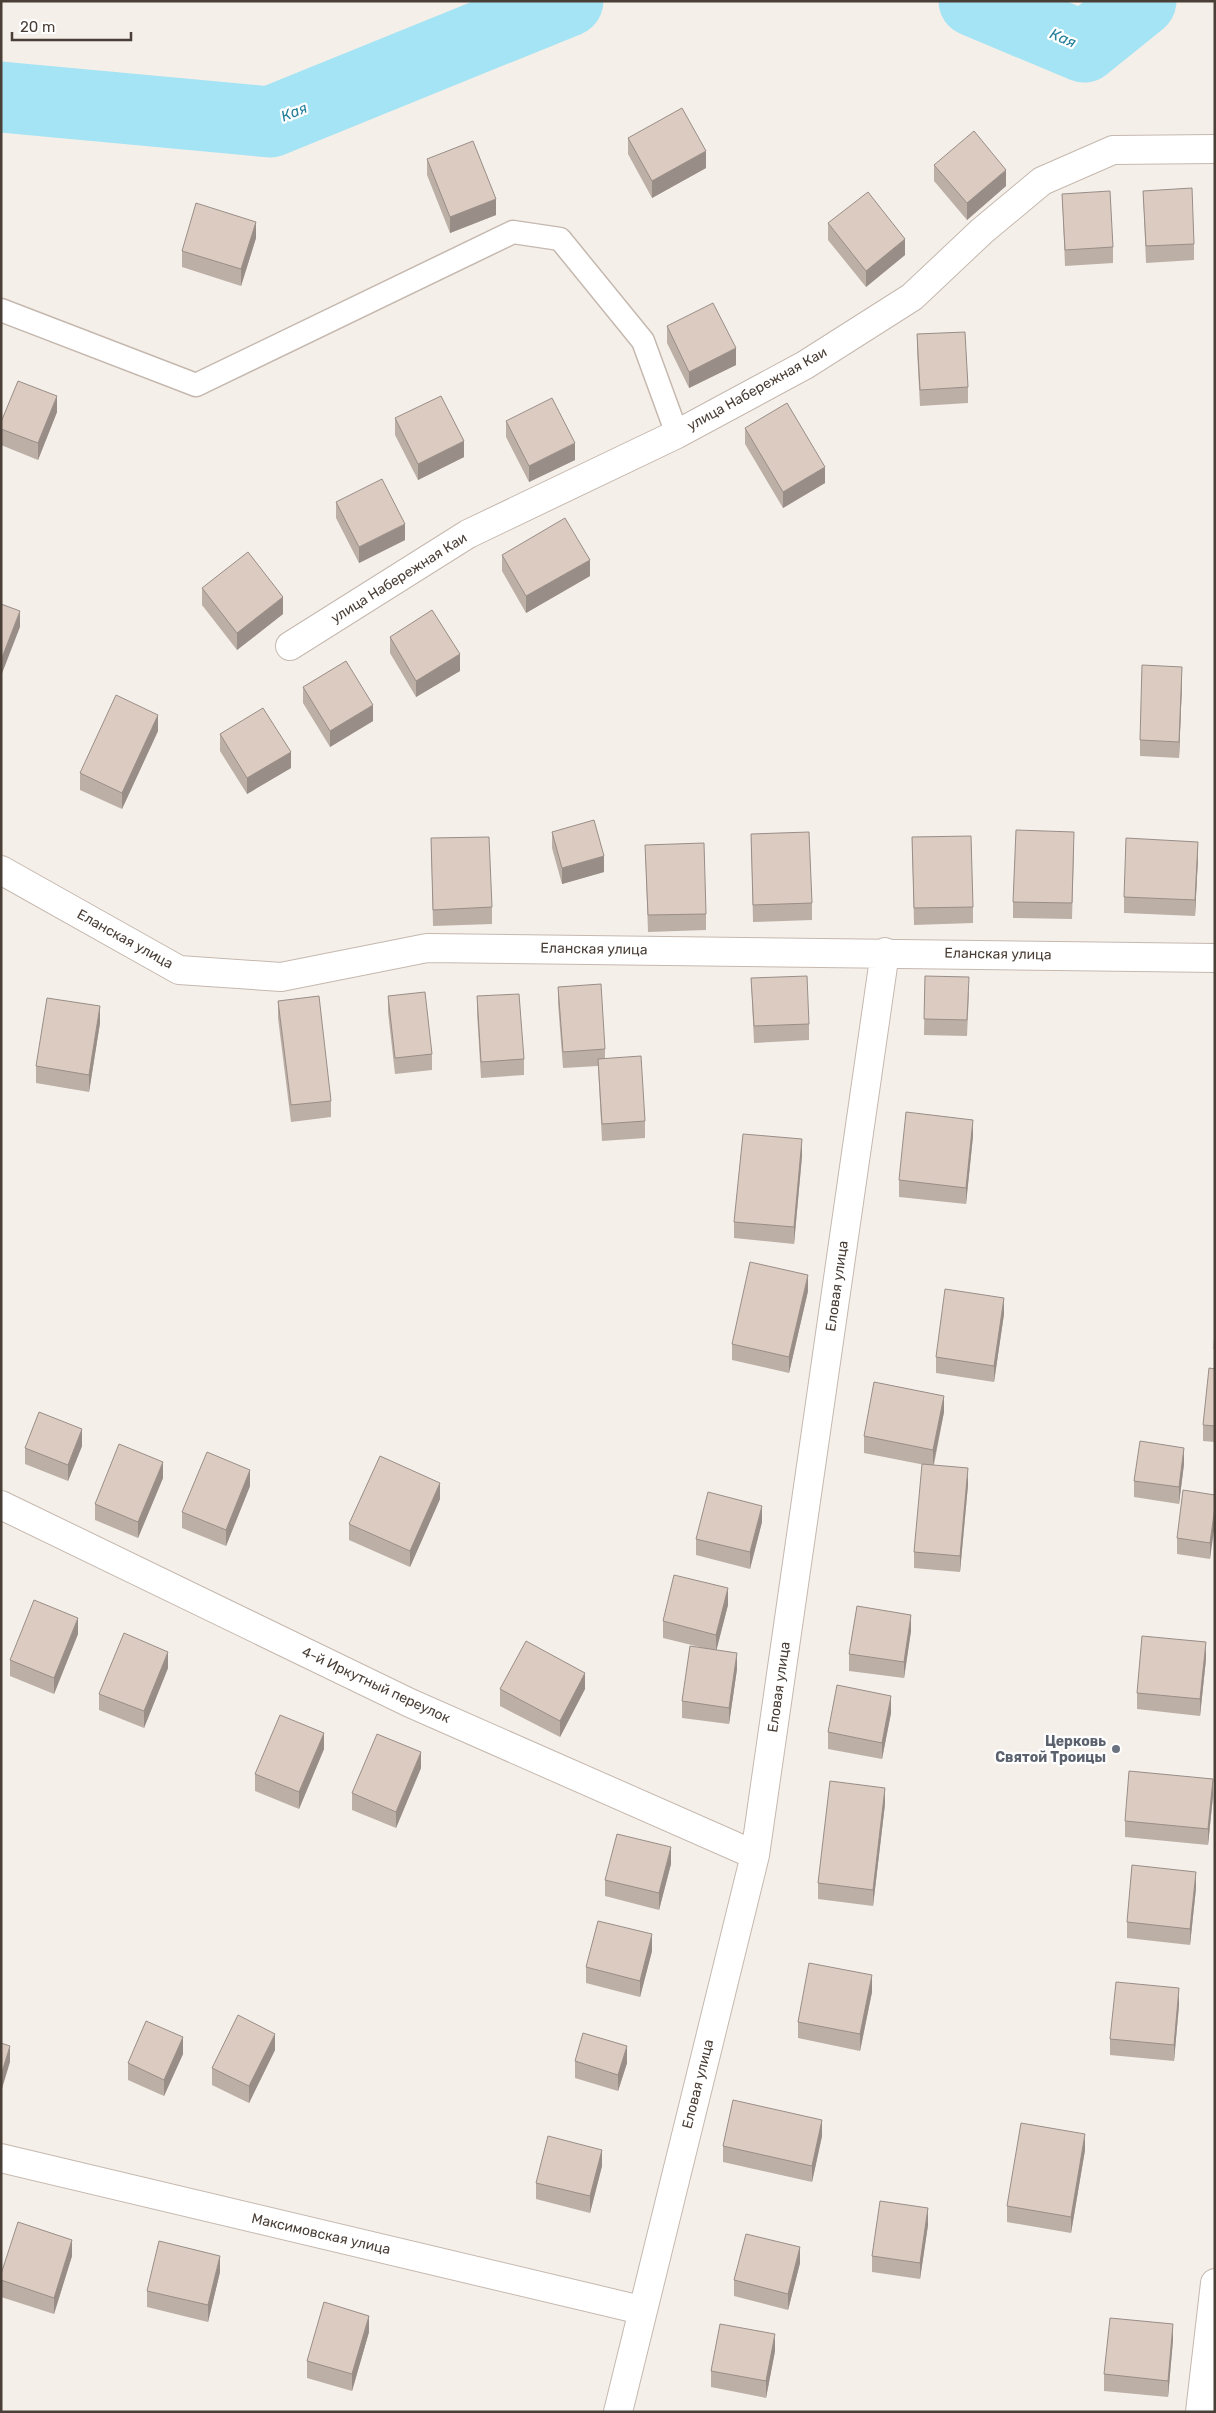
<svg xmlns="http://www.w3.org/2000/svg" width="1216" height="2413" viewBox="0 0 1216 2413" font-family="Rubik,sans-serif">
<rect width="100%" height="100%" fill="#f5efea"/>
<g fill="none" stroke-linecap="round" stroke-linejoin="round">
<path stroke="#a4e4f4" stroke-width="71" d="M974 1 1084 47 1141 1
M1 97 270 122 568 1"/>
<defs>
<path id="lane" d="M1 310 196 385 513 232 560 239 643 341 677 434"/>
<path id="street" d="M290 646 468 534 677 434 805 365 912 297 982 231 1042 181 1113 150 1215 149
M1 870 179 970 281 977 427 948 1215 958
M1 1505 410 1703 755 1855
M1 2158 641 2310
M618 2412 755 1855 885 952
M1200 2412 1215 2283"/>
</defs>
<use href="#lane" stroke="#c5b8ae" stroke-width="25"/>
<use href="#street" stroke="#c5b8ae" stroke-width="30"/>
<use href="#lane" stroke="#fff" stroke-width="22"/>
<use href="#street" stroke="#fff" stroke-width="28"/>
</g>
<path fill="#bcafa6" d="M628 138 706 168 652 198 628 154Z
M427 159 496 215 450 233 427 175Z
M934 165 1006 186 967 220 934 181Z
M1143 191 1194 244V260L1146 263Z
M1062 194 1113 247V263L1065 266Z
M828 223 905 255 866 287 828 240Z
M256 238 241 286 182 267V251Z
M667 326 736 365 689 388 667 343Z
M917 334 968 387V403L920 406 917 350Z
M57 412 38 460 1 445V422Z
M395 418 464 457 418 480 395 435Z
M506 421 575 460 529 482 506 437Z
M745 428 825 483 783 508 745 444Z
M336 502 405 540 359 563 336 518Z
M502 555 590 576 526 613 502 571Z
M202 588 283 614 237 650 202 605Z
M390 637 460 671 416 697 390 653Z
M1182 684 1179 758 1140 756V740Z
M303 687 373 721 330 747 303 703Z
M158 731 122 809 80 790V773Z
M220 734 291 768 247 794 220 751Z
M552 832 604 872 562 884 552 848Z
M751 834 812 903V920L753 922Z
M912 837 973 907V923L914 925Z
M431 838 492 907V924L433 926Z
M645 845 706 914V930L648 932Z
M1074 849 1072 919 1013 918V902Z
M1198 858 1195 916 1124 913V897Z
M925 976 969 993 967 1036 924 1035Z
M751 978 809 1024V1040L754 1043Z
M558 987 605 1049V1058L645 1121V1138L602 1141 598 1066 563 1068 558 1003Z
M388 996 432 1054V1070L395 1074 388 1012Z
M477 996 524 1059V1075L481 1078 477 1013Z
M278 1001 331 1101V1117L291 1122 278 1018Z
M100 1023 89 1092 36 1083V1066Z
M973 1136 966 1204 899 1197V1180Z
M802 1156 794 1244 734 1238V1222Z
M808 1291 789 1373 732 1360V1344Z
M1004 1314 994 1382 936 1373V1357Z
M1215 1329V1366H1214Z
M1215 1369V1442L1203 1441V1425Z
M944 1412 934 1465 968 1485 960 1572 914 1568V1552L925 1465 864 1453V1436Z
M82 1446 68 1481 25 1464V1448Z
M1184 1464 1179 1504 1134 1497V1481Z
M163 1478 138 1538 95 1520V1504Z
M250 1486 226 1546 182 1528V1512Z
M1215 1495 1210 1559 1177 1554V1538Z
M440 1499 410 1567 349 1540V1524Z
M762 1522 750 1569 696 1555V1539Z
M728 1605 716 1650 737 1669 729 1724 682 1718V1701L704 1648 663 1638V1621Z
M911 1631 904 1678 849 1671V1654Z
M78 1634 54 1694 10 1676V1660Z
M1206 1659 1200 1716 1137 1709V1693Z
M168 1668 144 1728 99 1710V1694Z
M500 1689H585L560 1737 500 1706Z
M891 1713 882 1759 828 1749V1732Z
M324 1749 299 1809 255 1791V1774Z
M421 1768 396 1828 352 1810V1793Z
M1213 1796 1208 1845 1125 1837V1821Z
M885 1804 873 1906 818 1899V1883Z
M671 1864 659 1910 605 1896V1880Z
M1196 1888 1190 1945 1127 1938V1922Z
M652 1951 640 1997 586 1983V1967Z
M872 1992 860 2051 798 2038V2022Z
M1179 2005 1174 2061 1110 2055V2039Z
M275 2050 249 2103 212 2085V2068Z
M183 2054 164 2096 128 2080V2063Z
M575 2061 627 2063 618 2091 575 2078Z
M822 2136 812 2182 723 2162V2146Z
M1085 2150 1071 2233 1007 2222V2206Z
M602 2166 590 2213 536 2199V2183Z
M928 2225 920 2279 872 2272V2256Z
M72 2256 54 2314 1 2297V2274Z
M800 2263 788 2310 734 2296V2280Z
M220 2272 208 2322 147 2307V2291Z
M369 2332 352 2391 307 2378V2361Z
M1173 2340 1168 2397 1104 2391V2374Z
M775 2351 766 2398 711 2387V2371Z"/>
<path fill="#998e87" d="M706 151V168L652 198V181Z
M1006 170V186L967 220V203Z
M496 199V215L450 233V217Z
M256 222V238L241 286V269Z
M905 239V255L866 287V271Z
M736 348V365L689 388V372Z
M57 396V412L38 460V443Z
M464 441V457L418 480V464Z
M575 443V460L529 482V466Z
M825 467V483L783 508V492Z
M405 524V540L359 563V547Z
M590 560V576L526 613V596Z
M283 597V614L237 650V633Z
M20 611V627L1 676V660Z
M460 654V671L416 697V681Z
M1182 667V684L1179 758V742Z
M373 705V721L330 747V731Z
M158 715V731L122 809V793Z
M291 752V768L247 794V778Z
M1198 842V858L1195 916V900Z
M604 856V872L562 884V868Z
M100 1006V1023L89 1092V1075Z
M973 1120V1136L966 1204V1188Z
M802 1139V1156L794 1244V1227Z
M808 1275V1291L789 1373V1357Z
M1004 1298V1314L994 1382V1366Z
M944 1396V1412L933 1466V1450Z
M82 1429V1446L68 1481V1465Z
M1184 1448V1464L1179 1504V1487Z
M163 1462V1478L138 1538V1522Z
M968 1468V1485L960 1572V1556Z
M250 1470V1486L226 1546V1530Z
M440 1483V1499L410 1567V1551Z
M762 1506V1522L750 1569V1552Z
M1215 1507V1523L1210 1559V1543Z
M728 1588V1605L716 1652V1635Z
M911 1615V1631L904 1678V1662Z
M78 1618V1634L54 1694V1678Z
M1206 1642V1659L1200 1716V1699Z
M168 1652V1668L144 1728V1711Z
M737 1653V1669L729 1724V1708Z
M585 1673V1689L560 1737V1721Z
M891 1696V1713L882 1759V1743Z
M324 1733V1749L299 1809V1792Z
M421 1752V1768L396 1828V1812Z
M1213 1779V1796L1208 1845V1829Z
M885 1788V1804L873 1906V1890Z
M671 1847V1864L659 1910V1893Z
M1196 1872V1888L1190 1945V1929Z
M652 1934V1951L640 1997V1981Z
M872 1975V1992L860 2051V2034Z
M1179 1988V2005L1174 2061V2045Z
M275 2034V2050L249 2103V2086Z
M183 2037V2054L164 2096V2080Z
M10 2046V2062L1 2092V2075Z
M627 2046V2063L618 2091V2075Z
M822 2120V2136L812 2182V2166Z
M1085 2134V2150L1071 2233V2217Z
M602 2150V2166L590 2213V2196Z
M928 2208V2225L920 2279V2263Z
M72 2240V2256L54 2314V2298Z
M800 2247V2263L788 2310V2294Z
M220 2256V2272L208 2322V2305Z
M369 2316V2332L352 2391V2374Z
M1173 2324V2340L1168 2397V2381Z
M775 2334V2351L766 2398V2381Z"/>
<path fill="#dbcbc1" stroke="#998e87" d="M682 108 706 151 652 181 628 138Z
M974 131 1006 170 967 203 934 165Z
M473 141 496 199 450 217 427 159Z
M1192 188 1194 244 1146 246 1143 191Z
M1110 191 1113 247 1065 250 1062 194Z
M868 192 905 239 866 271 828 223Z
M196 203 256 222 241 269 182 251Z
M713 303 736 348 689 372 667 326Z
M965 332 968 387 920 390 917 334Z
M18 381 57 396 38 443 1 429V422Z
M441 396 464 441 418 464 395 418Z
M552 398 575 443 529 466 506 421Z
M787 403 825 467 783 492 745 428Z
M382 479 405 524 359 547 336 502Z
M565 518 590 560 526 596 502 555Z
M248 552 283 597 237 633 202 588Z
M1 604 20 611 1 660Z
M432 610 460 654 416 681 390 637Z
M346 661 373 705 330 731 303 687Z
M1142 665 1182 667 1179 742 1140 740Z
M116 695 158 715 122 793 80 773Z
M263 708 291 752 247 778 220 734Z
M594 820 604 856 562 868 552 832Z
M1016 830 1074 832 1072 903 1013 902Z
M809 832 812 903 753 905 751 834Z
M971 836 973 907 914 908 912 837Z
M489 837 492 907 433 910 431 838Z
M1126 838 1198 842 1195 900 1124 897Z
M704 843 706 914 648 915 645 845Z
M807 976 809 1024 754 1026 751 978Z
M925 976 969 977 967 1020 924 1019Z
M601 984 605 1049 563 1052 558 987Z
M425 992 432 1054 395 1058 388 996Z
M519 994 524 1059 481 1062 477 996Z
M319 996 331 1101 291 1105 278 1001Z
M47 998 100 1006 89 1075 36 1066Z
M641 1056 645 1121 602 1124 598 1059Z
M906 1112 973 1120 966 1188 899 1180Z
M743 1134 802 1139 794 1227 734 1222Z
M750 1262 808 1275 789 1357 732 1344Z
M945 1289 1004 1298 994 1366 936 1357Z
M1215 1329V1349H1214Z
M1209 1368 1215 1369V1426L1203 1425Z
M874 1382 944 1396 933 1450 864 1436Z
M39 1412 82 1429 68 1465 25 1448Z
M1140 1441 1184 1448 1179 1487 1134 1481Z
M119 1444 163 1462 138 1522 95 1504Z
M207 1452 250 1470 226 1530 182 1512Z
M380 1456 440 1483 410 1551 349 1524Z
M922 1464 968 1468 960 1556 914 1552Z
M1183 1490 1215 1495V1507L1210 1543 1177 1538Z
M708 1492 762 1506 750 1552 696 1539Z
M674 1575 728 1588 716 1635 663 1621Z
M34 1600 78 1618 54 1678 10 1660Z
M857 1606 911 1615 904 1662 849 1654Z
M124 1633 168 1652 144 1711 99 1694Z
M1142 1636 1206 1642 1200 1699 1137 1693Z
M526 1641 585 1673 560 1721 500 1689Z
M690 1646 737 1653 729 1708 682 1701Z
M837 1685 891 1696 882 1743 828 1732Z
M280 1715 324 1733 299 1792 255 1774Z
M377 1734 421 1752 396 1812 352 1793Z
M1129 1771 1213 1779 1208 1829 1125 1821Z
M830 1781 885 1788 873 1890 818 1883Z
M617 1834 671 1847 659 1893 605 1880Z
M1132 1865 1196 1872 1190 1929 1127 1922Z
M598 1921 652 1934 640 1981 586 1967Z
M809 1963 872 1975 860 2034 798 2022Z
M1116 1982 1179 1988 1174 2045 1110 2039Z
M238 2015 275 2034 249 2086 212 2068Z
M146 2021 183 2037 164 2080 128 2063Z
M583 2033 627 2046 618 2075 575 2061Z
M1 2043 10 2046 1 2075Z
M733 2100 822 2120 812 2166 723 2146Z
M1021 2123 1085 2134 1071 2217 1007 2206Z
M548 2136 602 2150 590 2196 536 2183Z
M880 2201 928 2208 920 2263 872 2256Z
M18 2222 72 2240 54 2298 1 2280V2274Z
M746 2234 800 2247 788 2294 734 2280Z
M159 2241 220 2256 208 2305 147 2291Z
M324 2302 369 2316 352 2374 307 2361Z
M1110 2318 1173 2324 1168 2381 1104 2374Z
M720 2324 775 2334 766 2381 711 2371Z"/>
<circle fill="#6b7280" stroke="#fff" stroke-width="2" cx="1116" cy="1749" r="5"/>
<g text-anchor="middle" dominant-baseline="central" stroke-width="4.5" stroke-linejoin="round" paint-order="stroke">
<g font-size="14" fill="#4a3f37" stroke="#fff">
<text transform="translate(757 389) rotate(-29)">улица Набережная Каи</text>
<text transform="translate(399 578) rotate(-32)">улица Набережная Каи</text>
<text transform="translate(125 939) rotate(29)">Еланская улица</text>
<text transform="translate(594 949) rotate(1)">Еланская улица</text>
<text transform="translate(998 954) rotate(1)">Еланская улица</text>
<text transform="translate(837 1286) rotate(-82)">Еловая улица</text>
<text transform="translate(376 1685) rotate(25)">4-й Иркутный переулок</text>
<text transform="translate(779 1687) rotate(-82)">Еловая улица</text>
<text transform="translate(698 2084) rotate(-76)">Еловая улица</text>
<text transform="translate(321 2234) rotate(13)">Максимовская улица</text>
</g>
<g font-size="14" font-weight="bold" fill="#5b616d" stroke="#fff" text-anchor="end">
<text x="1106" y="1741">Церковь<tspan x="1106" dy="16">Святой Троицы</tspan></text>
</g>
<g font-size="15" font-style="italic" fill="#25809a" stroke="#fff">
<text transform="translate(1063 38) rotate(23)">Кая</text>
<text transform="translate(294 112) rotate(-22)">Кая</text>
</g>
</g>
<rect width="1216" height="2413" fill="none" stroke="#4a3f37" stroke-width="5"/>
<path d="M12 32v8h119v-8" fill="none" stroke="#4a3f37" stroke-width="2.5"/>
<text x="20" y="32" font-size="15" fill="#4a3f37" stroke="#ffffff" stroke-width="4" paint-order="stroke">20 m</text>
</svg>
